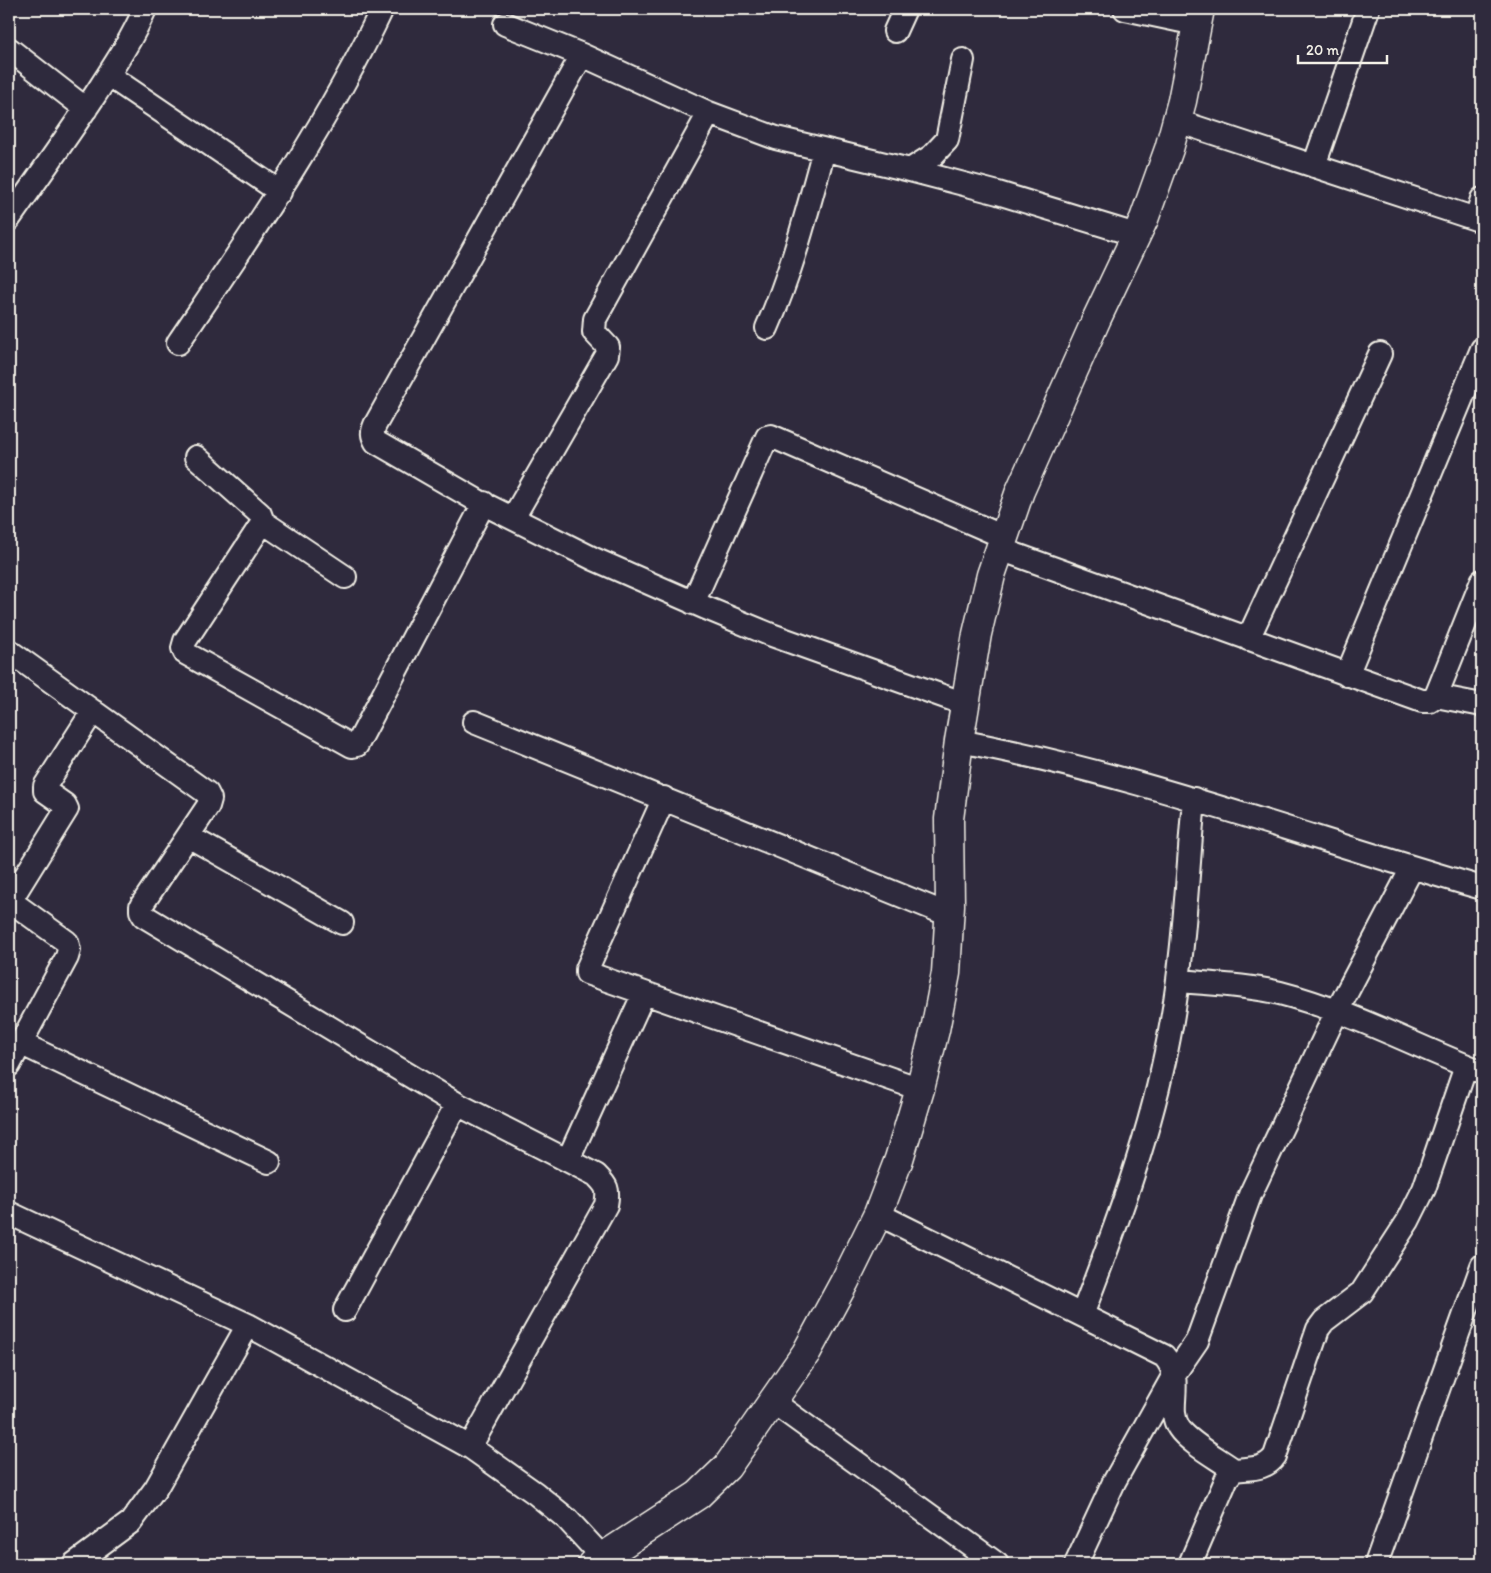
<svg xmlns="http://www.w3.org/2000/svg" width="1491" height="1573" viewBox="0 0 1491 1573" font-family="Itim,sans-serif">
<rect width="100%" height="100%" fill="#2f2a3d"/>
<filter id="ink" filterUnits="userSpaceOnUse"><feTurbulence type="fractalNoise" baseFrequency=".02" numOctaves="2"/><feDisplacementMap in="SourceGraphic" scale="10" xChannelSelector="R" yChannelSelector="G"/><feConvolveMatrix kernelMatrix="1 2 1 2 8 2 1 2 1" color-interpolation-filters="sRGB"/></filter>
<g filter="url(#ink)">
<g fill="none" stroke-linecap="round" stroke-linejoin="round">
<defs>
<path id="street" d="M1125 9 1196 24
M505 24 582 55 709 113 776 138 910 170 998 193 1136 235
M895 31 905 9
M9 49 86 109
M582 55 375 425C372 432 372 435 376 442L478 501 594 559 706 608 769 634 965 704
M108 75 280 192
M1177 121 1482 221
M1314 166 1368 9
M910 170 932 156 947 140 963 60
M9 219C38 178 67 137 95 95 114 66 131 41 145 9
M1476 219 1482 199
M767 328C793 269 807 211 824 150
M178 343C251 235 326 127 382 9
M196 457 260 514 263 522 185 641 183 648 185 653 352 746 357 745 484 503
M513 518 607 355 608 347 594 332 595 319 709 113
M263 522 345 577
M1000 549 1422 701H1430L1436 696 1482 581
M693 603 767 437 771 436 1004 537
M1248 639 1380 354
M9 651 207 793 210 799 208 806 141 906V911L144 916 457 1104 596 1175C607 1186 609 1189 606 1205L470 1447
M1347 675 1482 349
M1436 696 1482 705
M474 722 949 915
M959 741C1137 774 1308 838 1482 888
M664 798 587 969V973L920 1089
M188 836 342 923
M9 900 67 942 69 950 67 957 9 1065
M10 901 67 809 65 805 45 791V786L93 711
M1179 981C1212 984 1247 985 1280 993 1350 1011 1415 1046 1482 1072
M20 1043 269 1162
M568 1160 644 993
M9 1213 248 1325 470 1447 535 1493 567 1519 603 1558 613 1564
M878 1214 1164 1356C1186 1380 1165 1407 1179 1428 1188 1442 1219 1459 1234 1470
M345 1310 457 1104
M1082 1315C1117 1224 1151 1133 1169 1037 1184 959 1187 878 1194 799
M773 1402 997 1564
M74 1564 131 1522 156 1488 248 1325
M1076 1564 1114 1482 1175 1373 1197 1341 1250 1195 1337 1011 1412 868
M1190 1564 1227 1478 1234 1470C1250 1468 1266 1470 1275 1456L1318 1329 1324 1321 1362 1292 1408 1221 1424 1189 1466 1066
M1376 1564 1482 1266"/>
<path id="secondary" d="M592 1564 698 1495 727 1467 806 1353 845 1281 878 1214 899 1159 920 1089 935 1030 946 973 950 905 949 819 959 741 977 634 991 575 1020 491 1097 318 1144 219 1169 149 1182 101 1200 9"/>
</defs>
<use href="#street" stroke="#f4f1e8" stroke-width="26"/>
<use href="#secondary" stroke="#f4f1e8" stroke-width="31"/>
<use href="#street" stroke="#2f2a3d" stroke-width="22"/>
<use href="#secondary" stroke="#2f2a3d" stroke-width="28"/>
</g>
</g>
<rect width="1491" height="1573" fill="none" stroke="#2f2a3d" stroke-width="30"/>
<rect x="15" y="15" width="1461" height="1543" fill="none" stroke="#f4f1e8" stroke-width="2" filter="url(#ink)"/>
<path d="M1298 55v8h89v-8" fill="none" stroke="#f4f1e8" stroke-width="2.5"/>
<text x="1306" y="55" font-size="15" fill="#f4f1e8" stroke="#2f2a3d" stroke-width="4" paint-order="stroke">20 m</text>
</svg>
